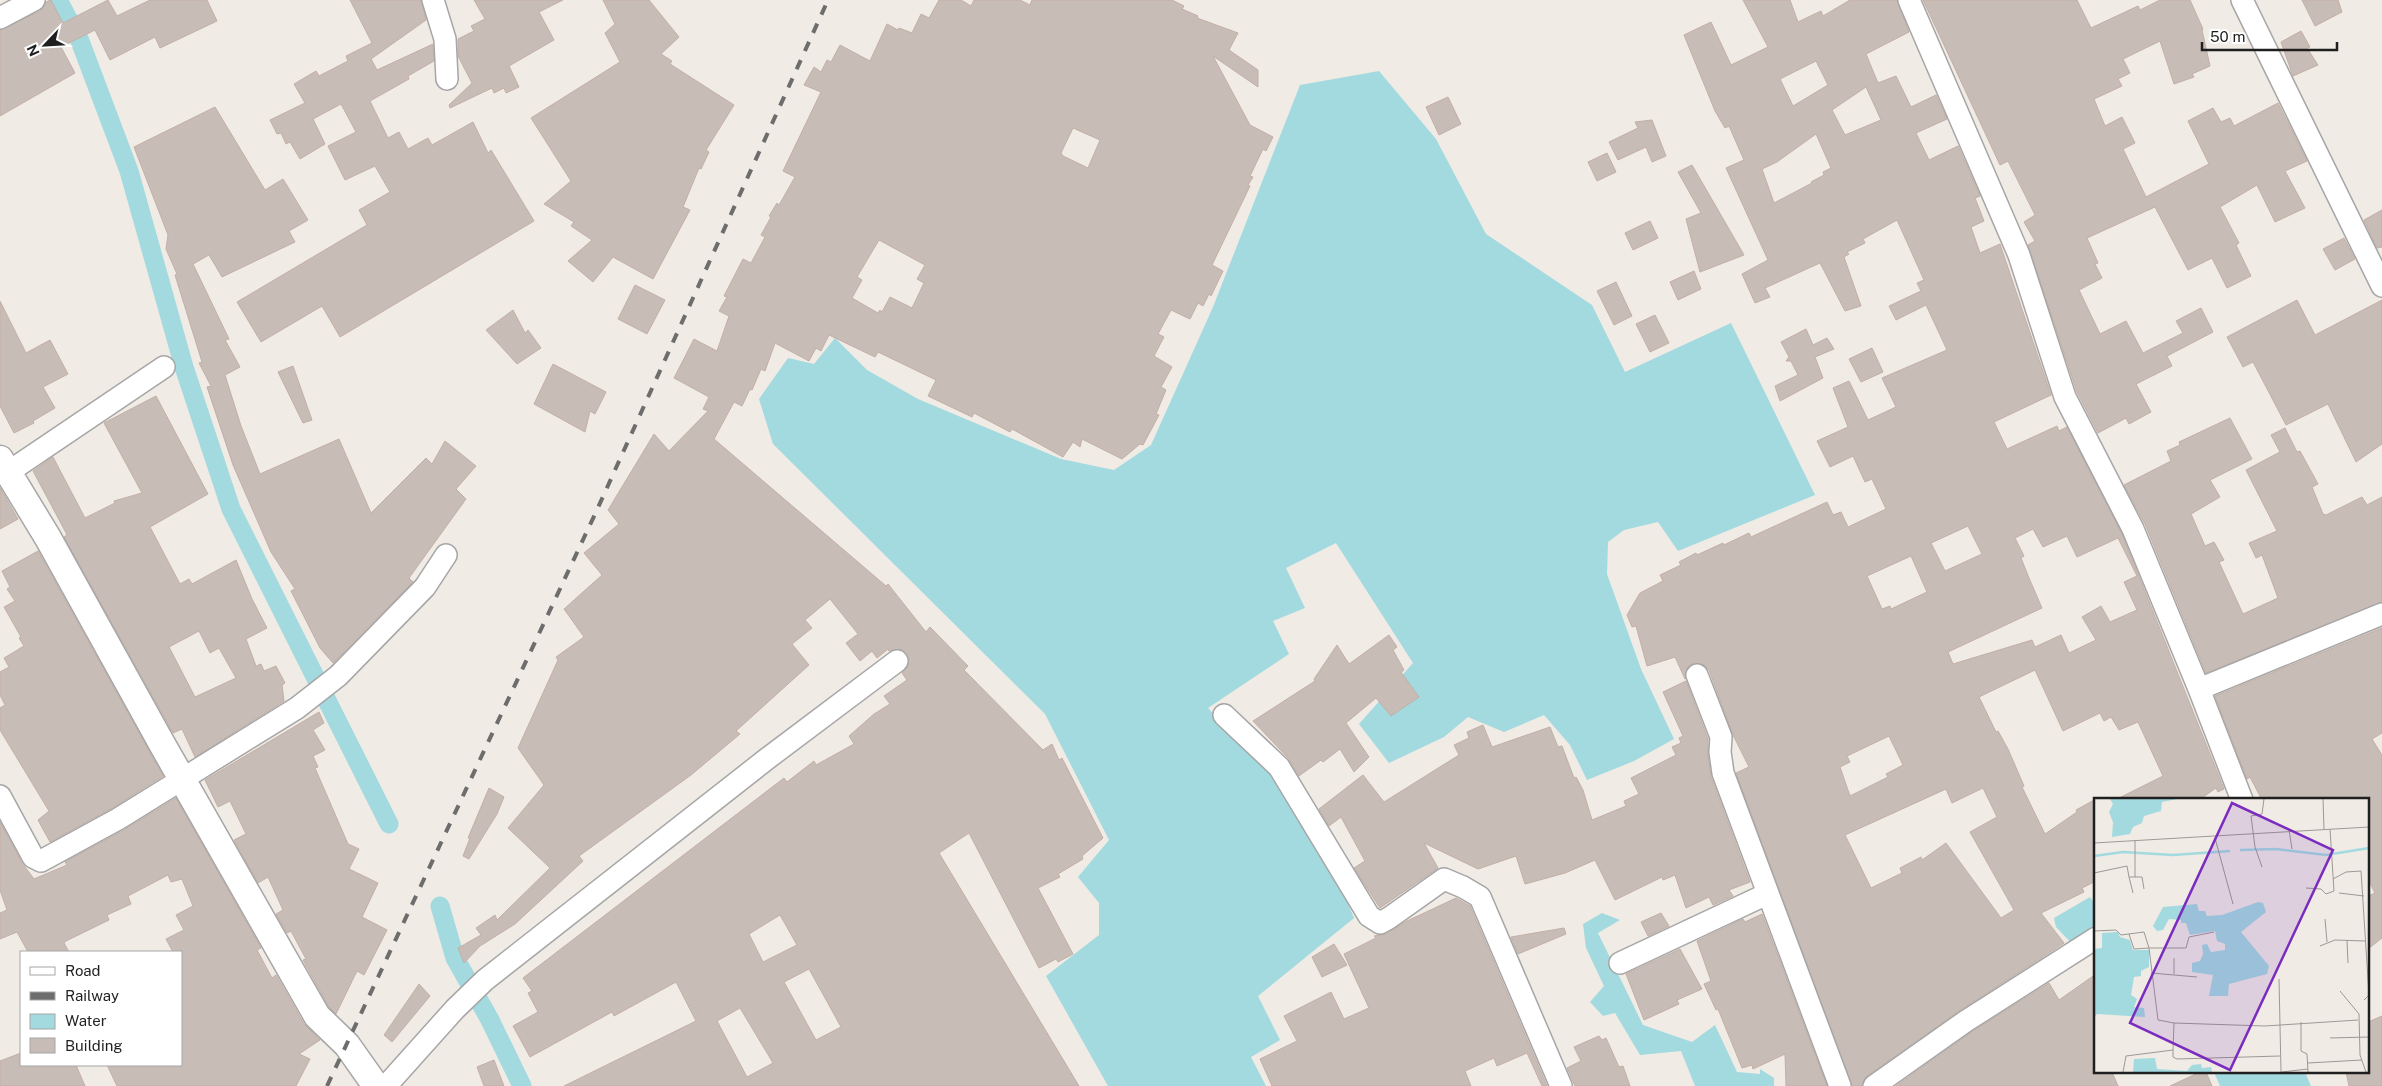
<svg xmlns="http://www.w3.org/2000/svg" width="2382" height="1086" viewBox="0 0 2382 1086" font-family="'Public Sans',sans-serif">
<rect width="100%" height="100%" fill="#f0ebe4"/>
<path fill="#a2dae0" d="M1379 71 1436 139 1486 234 1592 305 1625 372 1731 323 1815 495 1678 551 1658 522 1624 530 1608 542 1607 574 1641 669 1674 739 1634 761 1587 780 1570 745 1544 715 1504 732 1468 717 1444 737 1389 763 1359 724 1413 663 1336 543 1286 568 1305 608 1273 621 1289 654 1208 708 1286 790 1333 868 1354 918 1258 996 1280 1040 1251 1057 1266 1086H1108L1046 976 1099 935V903L1078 877 1109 840 1045 714 773 444 759 399 788 358 814 364 835 338 867 370 918 399 1061 459 1114 470 1151 445 1213 307 1300 85Z
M2090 897 2096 905V937L2077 949 2056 927 2054 918Z
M1602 913 1620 920 1598 933 1643 1025 1692 1042 1715 1025 1737 1072 1760 1074V1069L1774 1078V1086H1695L1681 1051 1640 1055 1615 1013 1603 1016 1590 1002 1604 986 1586 948 1583 924Z
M2214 1072H2305L2311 1086H2220Z"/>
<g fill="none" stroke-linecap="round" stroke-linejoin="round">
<path stroke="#a2dae0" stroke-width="19" d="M58 0 80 41 129 171 184 367 231 509 389 824
M440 906 455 958 490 1020 522 1086"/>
</g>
<path fill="#c8bcb7" stroke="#c3afa6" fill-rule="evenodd" d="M51 0 63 23 108 0 117 16 150 0H207L217 21 160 48 155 37 110 60 95 30 61 47 75 73 0 116V30L40 11 46 2Z
M350 0H421L426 20 371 59 377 70 433 44 434 61 408 76 409 79 370 101 388 138 399 132 408 149 428 138 432 145 473 122 488 153 491 150 534 221 340 337 322 306 261 342 237 302 367 225 359 210 390 192 375 166 345 180 328 146 356 132 341 104 313 119 325 144 300 159 290 142 286 144 281 133 277 134 270 120 305 103 294 84 316 71 319 76 348 61 346 56 372 43Z
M474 0H563L539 12 554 40 509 66 519 87 506 93 504 88 494 93 492 88 450 108 449 105 472 83 458 56V39L474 31 471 26 485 19Z
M603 0H649L679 37 661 54 672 61 670 64 734 105 706 150 709 152 701 169 699 168 683 207 690 210 653 279 613 257 593 282 568 261 592 240 571 226 574 222 544 204 571 181 531 118 620 62 605 33 615 24Z
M939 0H961L971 6 974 0H1020L1030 5 1032 0H1172L1184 6 1182 9 1198 16 1197 18 1238 33 1229 50 1258 70V87L1213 56 1250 125 1273 137 1266 151 1263 149 1250 176 1253 177 1248 185 1250 186 1212 265 1223 271 1211 296 1209 294 1203 306 1198 303 1190 319 1171 310 1158 334 1164 337 1154 356 1172 367 1161 387 1166 390 1156 414 1159 415 1143 445 1140 444 1122 459 1082 439 1080 447 1073 442 1063 457 1012 429 1010 432 974 413 972 417 928 396 936 380 878 352 875 357 829 335 821 351 816 348 809 361 775 343 765 371 761 369 752 390 750 389 742 406 734 402 714 439 886 586 888 584 926 632 930 627 968 666 964 670 1043 750 1052 744 1059 760 1062 758 1103 838 1082 856 1083 859 1058 874 1060 877 1038 888 1073 954 1058 962 1056 959 1039 968 969 833 939 853 1079 1086H564L696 1021 676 982 614 1016 612 1012 530 1057 513 1026 538 1012 528 993 532 991 523 978 784 778 787 782 814 761 816 765 854 744 849 736 874 714 890 704 884 696 907 680 902 673 908 666 909 659 901 649 889 651 888 649 877 658 872 651 860 661 846 643 858 634 830 599 805 620 812 628 792 644 809 665 736 731 740 734 691 775 579 856 583 861 515 924 480 946 464 963 458 948 481 935 476 928 495 915 497 920 550 868 508 828 544 785 518 748 558 660 556 657 584 637 564 609 602 575 584 553 619 524 608 510 654 434 669 451 708 411 703 409 709 397 674 378 694 339 717 351 729 316 719 311 727 297 724 296 743 259 751 263 765 237 761 235 771 217 769 216 777 203 779 205 795 177 783 171 821 92 804 85 814 67 821 72 827 60 831 62 840 45 870 61 887 24 898 30 899 28 912 33 921 14 929 18ZM1073 128 1100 140 1088 168 1063 156 1061 153ZM879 240 925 265 917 279 924 283 912 308 890 297 882 312 880 310 878 313 852 298 862 280 857 277ZM780 915 797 945 763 962 749 934ZM809 969 841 1027 816 1040 784 982ZM740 1008 773 1063 747 1077 717 1021Z
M1743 0H1790L1798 22 1821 11 1823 16 1850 0H1897L1909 32 1866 54 1878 83 1896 76 1911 107 1936 95 1947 119 1916 133 1929 160 1958 146 1980 196 1975 198 1984 221 1971 227 1980 253 2000 244 2051 395 1994 422 2007 449 2057 426 2059 431 2067 427 2122 534 2224 789 2218 792 2216 788 2199 800H2115L2163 776 2138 722 2119 730 2111 717 2104 721 2100 713 2063 731 2035 670 1979 697 1996 732 1998 731 2008 749 2024 786 2022 787 2045 834 2077 812 2076 810 2096 799V881L2082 888 2084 892 2041 913 2064 943 1959 1011 1867 1076 1862 1086H1852L1736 773 1749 767 1733 735 1709 670 1704 665 1693 663 1687 668 1685 679 1675 657 1647 666 1636 626 1632 627 1627 615 1640 593 1663 581 1660 575 1681 565 1679 562 1696 553 1697 555 1723 543 1724 545 1749 533 1751 537 1827 502 1833 515 1841 512 1848 527 1886 509 1872 479 1865 482 1853 456 1830 467 1817 441 1848 427 1833 388 1849 381 1868 420 1896 407 1882 378 1947 350 1926 305 1896 320 1889 306 1921 291 1917 283 1924 280 1897 220 1863 239 1865 243 1847 252 1849 254 1844 257 1861 306 1845 311 1820 263 1765 288 1770 297 1755 303 1742 274 1768 260 1726 168 1744 160 1729 126 1725 128 1715 111 1684 35 1711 22 1731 65 1768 47ZM1816 61 1828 85 1793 106 1780 79ZM1866 87 1881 120 1845 135 1832 110ZM1816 134 1831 168 1823 172 1824 175 1811 182 1812 183 1774 203 1762 169 1777 162ZM1968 526 1982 554 1945 571 1931 543ZM2033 529 2043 547 2067 536 2077 557 2118 538 2137 576 2124 582 2137 610 2110 622 2101 606 2082 617 2096 640 2069 653 2061 635 2035 647 2032 640 1953 664 1948 652 2042 608 2029 578 2021 558 2024 556 2015 538ZM1911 556 1927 592 1891 609 1890 606 1882 609 1867 576ZM1889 736 1903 765 1886 774 1888 777 1850 796 1840 767 1850 762 1847 756ZM1983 788 1997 817 1970 832 2014 910 2001 918 1946 843 1922 860 1921 857 1900 868 1902 873 1871 888 1845 835 1946 789 1952 803Z
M1923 0H2077L2091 28 2138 6 2140 10 2160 0H2190L2203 29 2202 30 2210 66 2192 74 2194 77 2174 84 2160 41 2123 59 2130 73 2118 79 2122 86 2094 99 2105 126 2122 117 2135 143 2123 149 2146 197 2209 164 2188 121 2213 108 2221 122 2230 118 2234 126 2278 103 2307 161 2285 171 2305 208 2275 222 2257 185 2220 207 2239 243 2236 245 2251 276 2227 288 2212 258 2188 270 2155 207 2087 238 2098 263 2095 264 2102 278 2079 290 2100 334 2126 321 2143 353 2183 333 2176 321 2201 308 2213 332 2167 356 2172 366 2136 384 2151 412 2129 424 2126 418 2098 433 2077 392 2028 245 2035 241 2024 222 2035 215 2008 161 2000 165Z
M2302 0H2338L2342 12 2315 26Z
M2301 31 2310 47 2307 48 2318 65 2293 76 2281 42Z
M1448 97 1461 124 1439 135 1426 107Z
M215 107 265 190 283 179 308 220 289 231 295 242 222 277 209 255 193 264 229 339 225 340 240 367 225 375 241 426 260 474 339 439 371 513 426 458 432 464 445 441 476 466 456 489 466 499 409 578 413 582 333 663 320 648 291 591 295 589 271 552 233 465 207 387 211 386 199 363 202 362 175 275 177 274 166 249 168 235 134 147Z
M1652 120 1666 156 1652 162 1646 147 1618 160 1609 142 1638 128 1635 122Z
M1607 153 1616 172 1597 181 1588 162Z
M1692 165 1744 255 1700 272 1686 219 1701 213 1678 172Z
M2382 210V247L2377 248 2364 220Z
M1650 221 1658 238 1633 250 1625 233Z
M2344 238 2355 259 2335 270 2323 249Z
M1694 271 1701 289 1678 300 1670 282Z
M1616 282 1632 316 1614 325 1597 291Z
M635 285 665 300 647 334 618 319Z
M2297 300 2315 335 2382 300V444L2356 462 2328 404 2286 425 2253 362 2243 367 2227 337Z
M0 301 26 353 50 340 68 374 43 387 55 408 33 421 34 423 14 433 0 406Z
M513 310 525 333 528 330 541 348 517 364 486 330Z
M1655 315 1669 343 1650 352 1636 324Z
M1806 329 1813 345 1827 338 1834 349 1815 357 1823 378 1780 401 1775 386 1798 375 1791 361H1786L1789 357 1781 342Z
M1872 348 1883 372 1861 382 1849 359Z
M553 364 606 392 595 414 590 411 585 432 534 404Z
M293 366 312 420 303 423 278 372Z
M156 396 208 494 150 527 180 584 189 579 192 584 236 560 252 599 267 628 246 639 256 666 261 664 264 671 276 666 285 683 282 685 284 701 195 757 182 729 173 733 64 537 67 535 64 529 33 471 53 457 85 518 115 503 114 501 142 493 104 423ZM199 631 210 653 219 648 236 678 195 697 169 647Z
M2230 418 2252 459 2210 480 2220 497 2191 514 2205 546 2214 542 2224 560 2219 562 2243 614 2278 598 2262 555 2256 558 2249 543 2277 531 2246 470 2280 452 2271 435 2285 428 2297 452 2300 451 2318 484 2312 487 2323 514 2326 515 2362 497 2367 505 2382 497V602L2206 673 2145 524 2124 485 2171 461 2167 451 2180 445 2179 442Z
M0 488 18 519 0 529Z
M38 551 163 776 112 808 50 842 38 820 49 811 0 730V708L5 705 0 695V672L9 667 4 658 24 646 19 638 21 637 4 607 15 601 7 589 10 587 2 571Z
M2382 628V733L2372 739 2382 755V938L2368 949V896L2375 893 2368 879V800H2262L2250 777 2247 779 2215 696Z
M1389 635 1397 647 1393 650 1404 670 1401 672 1419 697 1391 716 1376 698 1346 723 1369 757 1354 772 1340 749 1323 762 1321 760 1299 776 1288 758 1253 721 1315 681 1314 679 1337 645 1349 664Z
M1686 681 1708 739V754L1711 777 1750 882 1729 890 1733 896 1713 905 1709 897 1686 908 1675 875 1663 880 1662 877 1615 900 1595 860 1565 873 1525 884 1516 856 1478 869 1424 843 1438 868 1380 908 1354 868 1365 861 1341 817 1329 826 1319 809 1363 775 1384 802 1459 755 1454 745 1469 738 1467 732 1483 725 1492 747 1550 727 1558 747 1562 746 1574 778 1576 777 1583 790 1592 820 1626 806 1624 801 1639 794 1631 778 1676 755 1672 747 1681 743 1679 738 1683 736 1663 692Z
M319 712 324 723 313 730 325 750 313 756 318 767 315 768 348 844 359 849 349 869 378 883 362 917 387 930 364 975 357 971 336 1014 329 1007 303 960 306 959 291 931 287 933 276 914 283 910 268 877 258 883 234 840 246 834 230 801 218 807 205 780Z
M489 788 504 797 497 814 469 859 463 856 470 838H468Z
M176 798 261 948 257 950 272 978 276 975 304 1024 320 1040 299 1054 310 1059 296 1086H117L107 1065H181V952H173L166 939 184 930 176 915 193 906 182 879 171 882 168 875 128 896 131 904 107 915 109 920 66 941 64 943 69 952H28L17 932 0 939V913L7 910 0 890V822L22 863 34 879 67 865 65 862 124 830Z
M1456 898 1470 906 1547 1086H1542L1527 1053 1497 1066 1494 1058 1465 1071 1471 1086H1272L1260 1059 1297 1041 1284 1016 1331 992 1344 1019 1369 1008 1344 954 1376 938 1374 936 1386 934 1407 921Z
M1661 913 1669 926 1648 936 1641 922Z
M1762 914 1827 1086H1786L1785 1054 1753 1069 1752 1065 1742 1068 1718 1009 1716 1010 1704 984 1711 981 1697 941 1743 919 1745 922Z
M1564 928 1566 934 1518 954 1511 937Z
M1334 944 1347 965 1322 977 1312 957Z
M1680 949 1702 989 1677 1000 1679 1004 1644 1020 1626 974Z
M2096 974V1072H2112L2118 1086H1896L1973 1031 2049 983 2059 1000Z
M419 984 430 996 392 1042 384 1035Z
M2382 1016V1086H2349L2346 1072H2368V1022Z
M1599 1036 1602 1040 1606 1038 1619 1067 1623 1066 1630 1086H1575L1567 1068 1581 1061 1574 1047Z
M21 1053V1065H76L85 1086H0V1061Z
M494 1060 504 1086H484L477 1067Z
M2200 1072H2206L2212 1086H2170Z"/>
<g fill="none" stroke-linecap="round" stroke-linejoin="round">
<defs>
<path id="minor" d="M433 0 445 39 447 79
M1909 0 2019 255 2065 397 2133 529 2199 689 2382 614
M2242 0 2382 286
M0 18 34 0
M7 473 164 367
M1697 675 1721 737 1720 752 1723 773 1840 1086
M2199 689 2242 800
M1224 715 1279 767 1369 916 1380 923 1389 918 1444 879 1463 887 1480 897 1561 1086
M0 796 33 857 41 861 118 819 297 708 338 676 425 587 446 555
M1620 963 1767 894
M386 1086 455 1009 485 980 768 758 897 661
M1874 1086 1966 1021 2096 938"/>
<path id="tertiary" d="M0 459 48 538 162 744 317 1016 347 1045 376 1086"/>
</defs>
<use href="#minor" stroke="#a6a6a6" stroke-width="24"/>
<use href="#tertiary" stroke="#a6a6a6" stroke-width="29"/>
<use href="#minor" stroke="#fff" stroke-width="21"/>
<use href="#tertiary" stroke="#fff" stroke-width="26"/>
<path stroke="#6d6d6d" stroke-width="4" stroke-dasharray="10 10" stroke-linecap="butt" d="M327 1086 596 512 828 0"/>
</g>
<g transform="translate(2094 798)">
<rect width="275" height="275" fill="#f0ebe4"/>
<path d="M9 1H83L68 4 67 13 50 18 48 25 39 29 36 36 18 39 19 24 15 14 19 6 16 1ZM164 104 169 105 172 114 147 134 175 168 173 176 135 186 134 198H115L119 177 98 174V165L106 163 109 156 108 147 113 146 117 154 131 152V146L123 143 121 133 96 137 92 125H87V122L75 121 69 132 63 133 59 128 69 109 103 106 105 113H111L113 118 128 117ZM24 134 26 139 36 142 39 152H55V169L47 173V178L40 179 37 197 43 201 40 209 50 210 51 219 3 216 0 219V151L8 150V135ZM61 260 63 271 93 273 98 267 107 266 108 270 117 269 118 274H39L40 261Z" fill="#a2dae0"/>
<path fill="none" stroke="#a2dae0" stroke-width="2.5" d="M146 52 182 51 232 57 275 50M0 58 29 54 79 57 136 53"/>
<path fill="none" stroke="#9c9995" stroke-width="1" d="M229 1 230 31M195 32 198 51M121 40 139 106M41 42V79H48L50 91M0 45 275 29M168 69 161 49 157 18 168 16 170 1M0 75 33 68 35 79H41M35 79 39 95M239 81 252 74 267 73 275 197 270 202M212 90 227 91 232 96 240 93 236 31M245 95 270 98M231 121 233 144M0 133 22 132 27 137 50 134 55 150H92L95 139 120 134M35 136 40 151 55 150 64 222 80 225M253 142 254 165M226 148 241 142 271 143M80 160V176M57 175 103 179M185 181 187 274M246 193 265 216 266 257 272 274M207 224V253L213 256 214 274M236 240 275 239M79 252V259L83 261 186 258M214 265 268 262M29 274 32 258 79 252 80 225 171 228 264 222M188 274 214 271"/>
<path fill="#7b2cbf" fill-opacity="0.15" stroke="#7b2cbf" stroke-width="2.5" d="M138 5 239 52 136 272 36 225Z"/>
<rect width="275" height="275" fill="none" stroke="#1f1f1f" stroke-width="2.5"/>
</g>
<rect x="20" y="951" width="162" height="115" fill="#ffffff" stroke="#a5a5a5"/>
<rect x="30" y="967" width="25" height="8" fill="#ffffff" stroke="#a5a5a5"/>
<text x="65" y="976" font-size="15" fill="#1f1f1f">Road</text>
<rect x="30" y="992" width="25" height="8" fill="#6d6d6d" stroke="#a5a5a5"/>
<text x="65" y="1001" font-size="15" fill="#1f1f1f">Railway</text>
<rect x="30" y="1014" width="25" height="15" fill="#a2dae0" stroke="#a5a5a5"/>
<text x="65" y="1026" font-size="15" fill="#1f1f1f">Water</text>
<rect x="30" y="1038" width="25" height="15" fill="#c8bcb7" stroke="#a5a5a5"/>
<text x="65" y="1051" font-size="15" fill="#1f1f1f">Building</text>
<g transform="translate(45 45) rotate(245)" stroke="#ffffff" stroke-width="4" paint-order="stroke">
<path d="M0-4L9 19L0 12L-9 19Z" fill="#1f1f1f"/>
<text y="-8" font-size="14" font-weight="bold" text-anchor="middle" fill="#1f1f1f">N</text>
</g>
<path d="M2202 42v8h135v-8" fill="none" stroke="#1f1f1f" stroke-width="2.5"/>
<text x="2210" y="42" font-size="15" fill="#1f1f1f" stroke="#ffffff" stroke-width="4" paint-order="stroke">50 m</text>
</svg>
